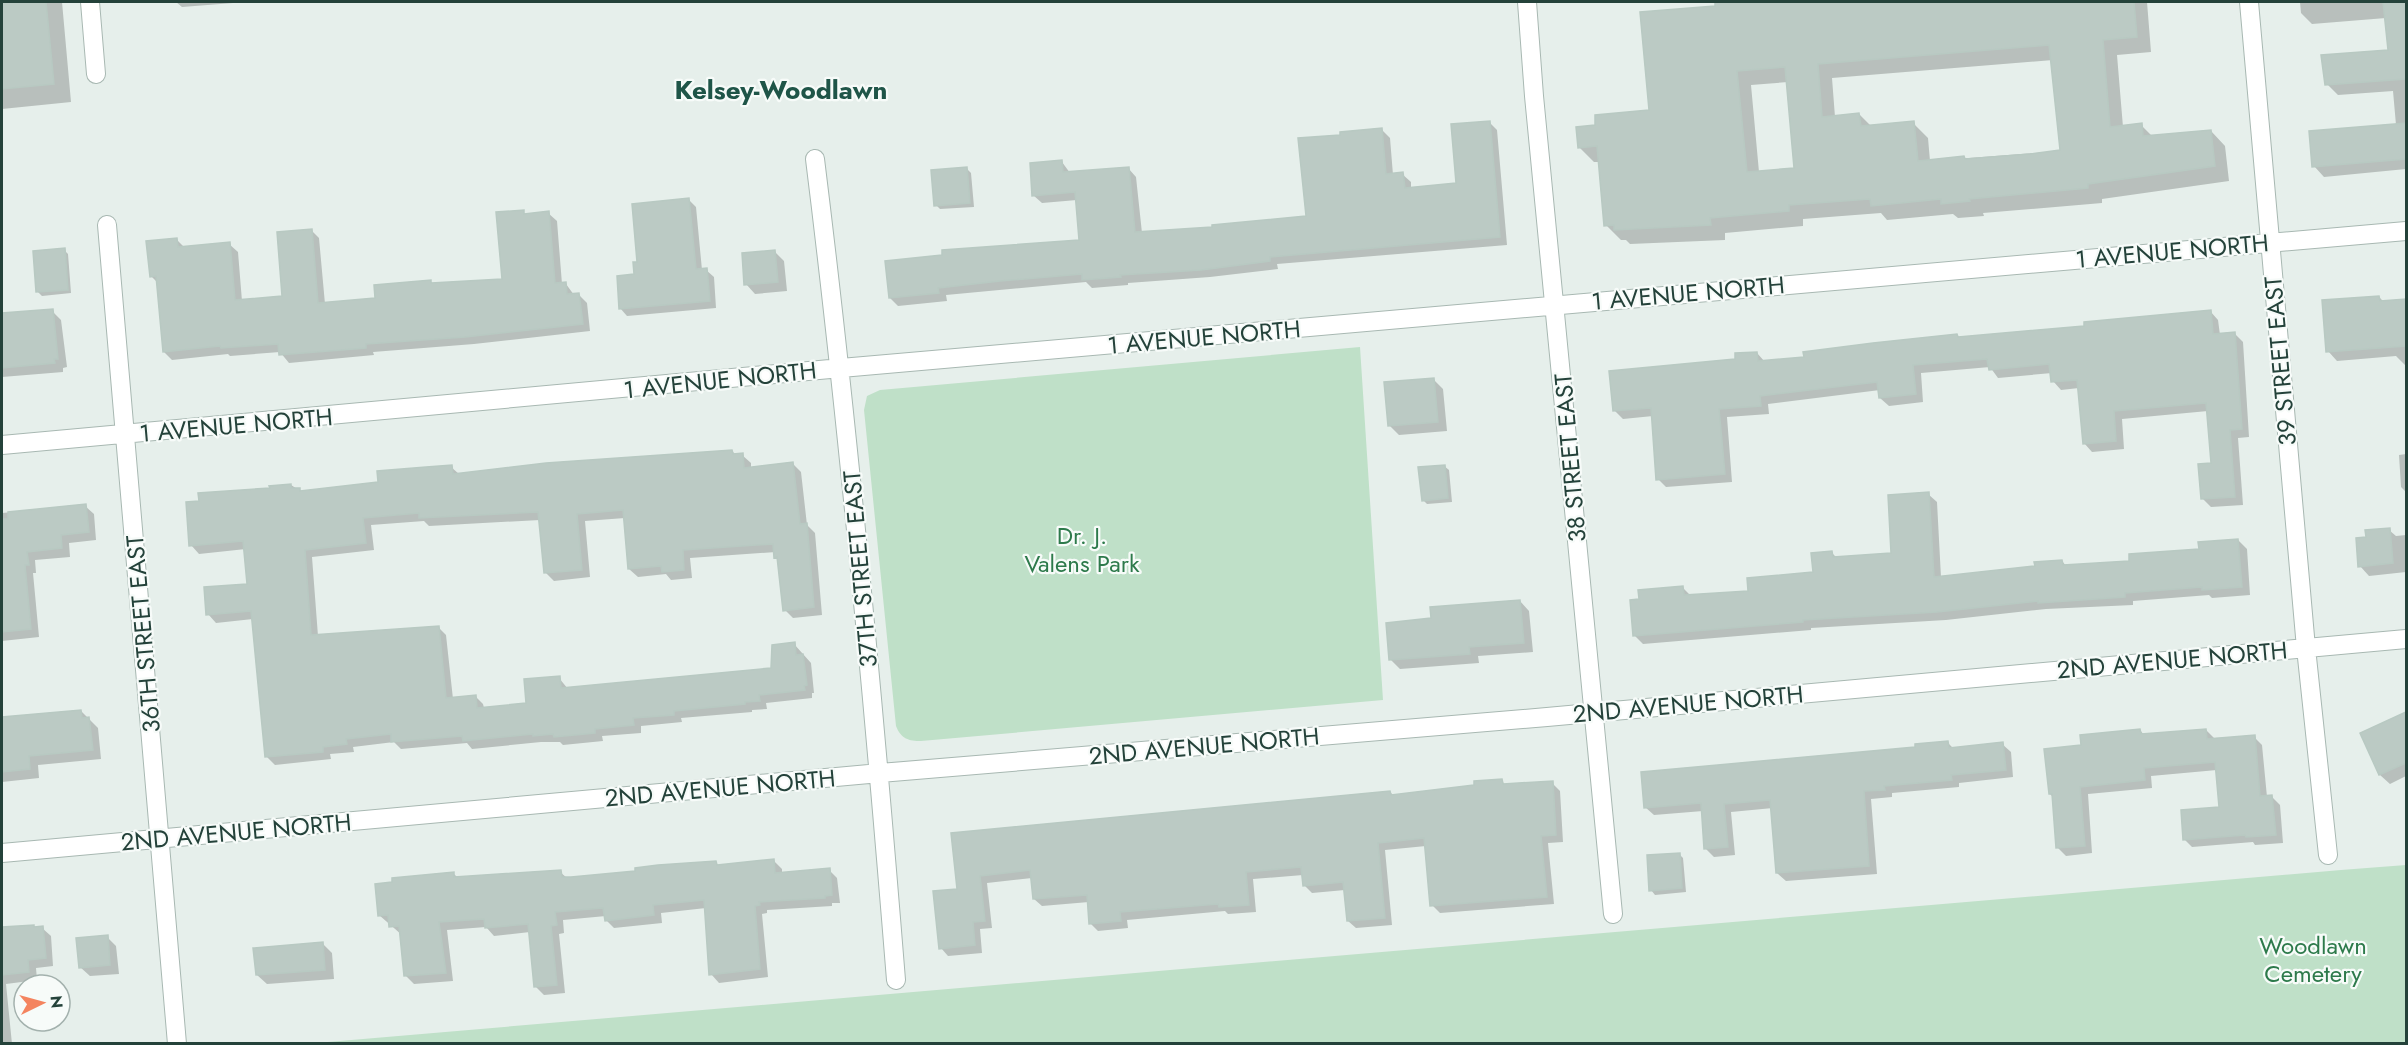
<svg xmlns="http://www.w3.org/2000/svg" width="2408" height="1045" viewBox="0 0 2408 1045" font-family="Jost,sans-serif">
<rect width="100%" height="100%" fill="#e6efeb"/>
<path fill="#bfe0c8" d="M1360 347 1383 700 921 741C909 741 901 739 896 726L864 410 867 396 880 390Z
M2406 865V1043H316L2341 870Z"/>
<path fill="#0003" fill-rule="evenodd" d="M2 2H62L71 102 2 109Z
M176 2H246L182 7Z
M1716 2H2147L2151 52 2117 55 2123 127 2141 125 2153 137 2211 131 2225 146 2229 181 2102 199V203L1983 213 1984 216 1958 218 1953 214 1887 220 1881 213 1803 219V226L1725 233V240L1630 244 1626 240H1621L1606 225 1600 162H1594L1579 147 1597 126 1651 111 1717 7ZM2053 60 2062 151 1930 161 1928 138 1913 123 1871 126 1859 114 1835 117 1832 78ZM1788 82 1795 169 1759 172 1751 85Z
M2300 2H2406V169L2324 177 2314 166 2396 125 2393 91 2338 95 2327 84 2389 51 2386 18 2312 24 2301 13Z
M1489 122 1497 130 1507 245 1277 264 1278 269 1210 277 1128 283V285L1092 288 1086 282 946 295 947 301 898 306 890 298 1080 241 1077 200 1042 203 1033 195 1062 162 1070 173 1128 168 1136 177 1142 233 1214 228 1307 217 1382 130 1390 138 1393 175 1402 174 1411 182V189L1458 184Z
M967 169 971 173 974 207 940 209 936 205Z
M689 200 696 207 702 270H706L714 277 716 308 627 316 620 308 639 264Z
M523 212 526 215 548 213 557 221 562 284H566L574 295H579L587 303 590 331 474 344 373 352 374 355 289 363 280 352 230 356 228 354 172 360 164 352 158 283 151 276 177 240 185 248 229 244 238 252 242 301 284 297 311 230 319 238 325 304 377 299 430 281 433 284 504 280Z
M64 250 68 254 71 293 42 296 37 291Z
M774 251 784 261 787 291 755 294 746 284Z
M2379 297 2384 302 2406 301V366L2396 356 2337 361 2328 351Z
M52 311 61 320 67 367 63 368V372L2 377V315Z
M2210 311 2218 320 2220 335 2235 334 2243 342 2249 437 2238 438 2243 505 2211 507 2202 498 2212 465 2208 411 2122 419 2124 449 2092 452 2084 443 2079 388 2061 390 2053 381 2052 373 1998 378 1990 367 1921 373 1923 402 1889 406 1880 398V390L1768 404 1769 414 1727 417 1732 482 1666 487 1658 479 1653 416 1623 419 1614 410 1757 353 1765 362 1806 358 1957 335 1960 338 2086 327Z
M1433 379 1443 389 1447 431 1399 435 1390 426Z
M732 451 736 455H742L751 463V468L793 464 801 472 807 525 815 533 822 615 793 618 785 610 779 560 776 557V552L690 558 692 578 671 580 666 574 638 577 629 569 625 518 585 521 590 577 554 581 545 572 540 520 429 526 424 521 371 525 374 550 312 557 318 636 438 627 446 635 453 699 475 696 483 704 484 708 528 704 559 678 568 689 773 669 794 644 811 663 814 693H812V698L766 703 767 709 752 710V712L681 718 682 722 641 726V733L602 736 603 741 563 745 560 742H541L472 749 467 743 401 749 394 742 353 747 354 752 330 754 331 759 275 765 267 757 253 619 216 623 208 614 249 585 246 549 199 554 191 545 271 490 291 485 302 492 379 484 451 467 459 474Z
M2406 454V492L2401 487 2399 455Z
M1444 466 1449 470 1452 502 1427 504 1423 500Z
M1928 494 1937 502 1941 577 2036 568 2062 561 2067 567 2131 562 2200 550 2238 540 2247 549 2250 595 2212 598 2209 595 2133 601V605L2046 609 1946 620 1811 628V630L1643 644 1635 636 1640 600 1683 588 1691 596 1750 592 1814 573 1831 552 1837 558 1893 555Z
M85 506 94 514 96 540 69 543 70 557 35 560 36 573H33L39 637 2 641V513Z
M2389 530 2396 536 2406 535V572L2369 576 2360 566 2368 539Z
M1520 601 1529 611 1533 652 1478 656 1479 663 1400 669 1391 660 1433 620Z
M81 711 98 728 101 759 38 765 39 778 2 782V719Z
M2406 714V776L2390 784 2380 775 2362 734Z
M2140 730 2144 735 2206 730 2214 738 2254 737 2262 745 2267 797H2272L2280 805 2283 843 2255 845 2253 842 2192 847 2184 839 2221 808 2217 770 2151 776 2152 788 2088 794 2092 853 2066 856 2058 848 2054 798 2050 794 2083 746Z
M1948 743 1954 749 2002 744 2011 752 2013 777 1959 783V787L1892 793V797L1871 799 1877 874 1786 881 1777 873 1773 808 1731 812 1735 855 1714 857 1705 848 1703 811 1654 815 1645 807Z
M1502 781 1506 786 1552 783 1560 791 1563 842 1548 843 1554 904 1440 913 1432 905 1426 846 1385 850 1392 925 1356 928 1348 921 1345 890 1312 893 1304 885 1303 875 1253 879 1256 912 1228 914 1225 911 1127 920 1128 928 1098 931 1091 924 1089 902 1042 906 1034 899 1032 878 987 883 992 928 980 929 982 953 948 956 941 948 959 890 953 834 1390 792 1394 796 1476 786Z
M1679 854 1683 858 1686 892 1655 895 1651 890Z
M773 860 782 869V874L829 870 837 878 840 903H832V906L767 910V913L762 914 768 977 719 983 711 974 706 908 661 913 662 923 614 928 606 920V916L563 920 564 933 559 934 565 993 544 995 535 986 530 932 494 936 486 927 447 930 453 981 414 984 406 976 402 935 379 915 454 874 458 878 560 872 567 878 716 863 719 866Z
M42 928 51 936 53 966 36 968 37 980 6 984 12 1044H2V931Z
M107 937 116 946 119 974 90 976 80 967Z
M322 943 332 953 334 979 267 984 257 975Z"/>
<path fill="#bbcac4" stroke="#b8c9c2" stroke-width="1.5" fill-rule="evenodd" d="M2 2H46L54 84 2 89Z
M1715 2H2134L2137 37 2103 40 2110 127 2142 123 2143 136 2211 130 2215 166 2088 184V188L1969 199 1970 201 1941 204V199L1871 206 1870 199 1789 205V211L1710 218 1711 225 1614 230V225L1604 226 1597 146 1578 148 1576 127 1595 125V115L1649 110 1640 12 1715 6ZM2049 45 2060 150 2030 154 1965 159 1964 156 1918 161 1914 121 1861 126 1859 113 1822 117 1818 64ZM1785 67 1794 168 1747 172 1737 71Z
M2383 2H2406V79L2325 85 2321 55 2388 50Z
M1490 121 1500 237 1270 257V261L1201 270 1120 275 1121 277 1082 280V274L1000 281 938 288 939 293 889 298 885 261 942 255V250L1079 240 1075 192 1032 196 1030 163 1062 160 1063 172 1129 167 1135 232 1212 227V225L1306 216 1298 138 1340 135V132L1382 128 1386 174 1403 172 1405 188 1456 183 1451 124Z
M2406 123V159L2312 167 2309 131Z
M967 167 970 203 934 206 931 170Z
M689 198 696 269 707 268 710 301 619 309 617 276 634 274 633 262H637L632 204Z
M524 210V214L549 211 555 283 566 282 567 294 579 293 583 324 465 337 366 344V348L279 355 278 344 221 348 220 346 163 352 156 276 150 277 146 241 177 238 178 247 230 242 235 300 282 296 277 232 312 229 318 303 375 298 374 285 431 280V283L502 279 496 212Z
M65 248 68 290 36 292 33 251Z
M775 250 778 282 744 285 742 253Z
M2379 296 2380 301 2406 299V346L2326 352 2322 300Z
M53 309 58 359H54L55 363 2 368V313Z
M2211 310 2213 334 2235 332 2242 429 2230 430 2235 497 2201 499 2198 464 2211 463 2206 403 2114 411 2116 441 2083 444 2077 380 2051 382 2049 364 1989 370 1987 359 1913 365 1916 394 1879 398 1877 382 1760 396 1761 406 1719 409 1725 474 1656 480 1651 408 1613 411 1609 371 1735 359V353L1757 352 1758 361 1804 357 1803 352 1873 343 1957 334 1958 337 2084 326V322Z
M1434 378 1438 422 1388 426 1384 382Z
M732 450 733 454 743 453 744 468 793 462 800 524 807 523 814 607 783 611 777 557 774 558 773 544 683 550 684 570 662 572 661 566 628 569 623 510 577 514 582 570 544 573 538 512 419 518V513L363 518 366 543 305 550 311 635 439 626 446 698 476 695 477 708 526 703 524 679 560 676 561 688 771 668 772 645 795 642 796 655 803 654 807 685 804 686 805 690 759 695 760 701 745 702V704L674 711V715L633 718 634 725 595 729V733L554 737 553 734 533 736V734L463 741 462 736 391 742V734L346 739 347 744 323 747V752L265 757 251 611 206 615 204 587 247 584 243 541 189 546 186 502 199 501 198 493 270 488 269 486 291 484V488H300V491L378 482 377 471 426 467 452 465 453 474 546 463Z
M1445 465 1448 498 1422 501 1418 467Z
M1929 492 1934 577 2035 566 2034 562 2062 560 2063 565 2129 561V554L2199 549 2198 542 2238 539 2242 587 2202 590V587L2125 593V597L2038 603V601L1937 612 1803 620V622L1633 636 1630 600 1639 599 1638 590 1683 586 1684 595 1748 591 1747 578 1813 572 1811 553 1832 551 1833 557 1891 553 1888 495Z
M86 504 89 532 61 535 62 548 27 552 29 565H25L31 629 2 632V519H8V512Z
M2390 528 2393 563 2358 567 2356 538 2366 537 2365 530Z
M1520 600 1524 643 1469 647 1470 654 1389 660 1386 623 1431 618 1430 607Z
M81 710 82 718 89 717 93 750 29 756 30 769 2 772V717Z
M2406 712V763L2379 775 2360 733Z
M2140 729 2141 734 2206 729 2207 739 2255 735 2260 796 2272 795 2276 835 2246 837 2245 835 2183 840 2181 810 2219 807 2215 762 2144 768 2145 780 2080 787 2085 846 2056 848 2052 794H2049L2044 749 2081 745 2080 735Z
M1948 741 1949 748 2003 742 2006 770 1951 775 1952 780 1884 786 1885 790 1864 791 1869 866 1776 873 1770 800 1724 804 1728 847 1704 849 1701 803 1644 808 1641 772 1915 747V744Z
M1502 779 1503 784 1553 781 1556 835 1541 836 1547 897 1430 906 1424 838 1378 843 1385 918 1347 921 1343 882 1303 886 1301 867 1246 872 1249 905 1219 907 1218 904 1120 912 1121 921 1089 924 1087 895 1033 899 1030 870 980 876 985 921 973 922 975 945 939 949 933 891 957 889 951 833 1390 791 1391 795 1474 785V781Z
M1680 853 1682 888 1649 891 1647 855Z
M774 859 775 873 830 868 832 895 825 896V898L759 902 760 905 755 906 760 969 709 975 704 900 653 905 654 915 605 921 603 908 555 912 557 925 551 926 557 985 534 987 528 924 485 928 484 919 439 922 446 973 404 976 399 926 389 927 388 915 378 916 375 884 392 882V878L454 872V877L561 870 562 877H571L635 871V868L658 865 716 861 717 865Z
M34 925V927L43 926 46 958 28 960 29 972 2 975V927Z
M108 935 110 965 79 968 76 938Z
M323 942 325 970 256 975 253 948Z"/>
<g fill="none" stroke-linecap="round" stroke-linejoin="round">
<defs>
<path id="minor" d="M90 2 96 74
M1527 2 1534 96 1613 914
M2249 2 2306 648 2328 855
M815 159C849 432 874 706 896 980
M107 225 177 1044
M2 445 841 368 2406 231
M2 853 880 773 1547 717 2406 639"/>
</defs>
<use href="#minor" stroke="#a8b8b2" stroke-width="20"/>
<use href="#minor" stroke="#fff" stroke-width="18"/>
</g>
<g text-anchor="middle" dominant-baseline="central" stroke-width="4.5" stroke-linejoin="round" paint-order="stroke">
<g font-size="24" fill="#24423a" stroke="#f7fbf9">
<text transform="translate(2172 251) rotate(-5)">1 AVENUE NORTH</text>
<text transform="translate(1688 293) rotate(-5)">1 AVENUE NORTH</text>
<text transform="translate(1204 337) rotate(-5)">1 AVENUE NORTH</text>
<text transform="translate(2280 361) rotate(-95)">39 STREET EAST</text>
<text transform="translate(720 380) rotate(-6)">1 AVENUE NORTH</text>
<text transform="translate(236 425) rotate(-5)">1 AVENUE NORTH</text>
<text transform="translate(1570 458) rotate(-95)">38 STREET EAST</text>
<text transform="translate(860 569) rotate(-95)">37TH STREET EAST</text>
<text transform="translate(143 634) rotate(-95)">36TH STREET EAST</text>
<text transform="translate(2172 660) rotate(-5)">2ND AVENUE NORTH</text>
<text transform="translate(1688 704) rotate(-5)">2ND AVENUE NORTH</text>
<text transform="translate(1204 746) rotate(-5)">2ND AVENUE NORTH</text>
<text transform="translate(720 788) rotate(-5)">2ND AVENUE NORTH</text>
<text transform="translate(236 832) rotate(-5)">2ND AVENUE NORTH</text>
</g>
<g font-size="24" fill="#2d7a4b" stroke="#f7fbf9">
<text x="1082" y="535">Dr. J.<tspan x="1082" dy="28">Valens Park</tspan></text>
<text x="2313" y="945">Woodlawn<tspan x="2313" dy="28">Cemetery</tspan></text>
</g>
<g font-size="26" font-weight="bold" fill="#1f5548" stroke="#f7fbf9">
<text x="781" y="90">Kelsey-Woodlawn</text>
</g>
</g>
<rect width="2408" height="1045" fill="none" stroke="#24423a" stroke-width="6"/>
<g transform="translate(42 1003) rotate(85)"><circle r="28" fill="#f7fbf9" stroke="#a3b1ad" stroke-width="1.5"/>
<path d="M0-4.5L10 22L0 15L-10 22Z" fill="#f4845f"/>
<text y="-9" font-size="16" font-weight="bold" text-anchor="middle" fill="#24423a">N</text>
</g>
</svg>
